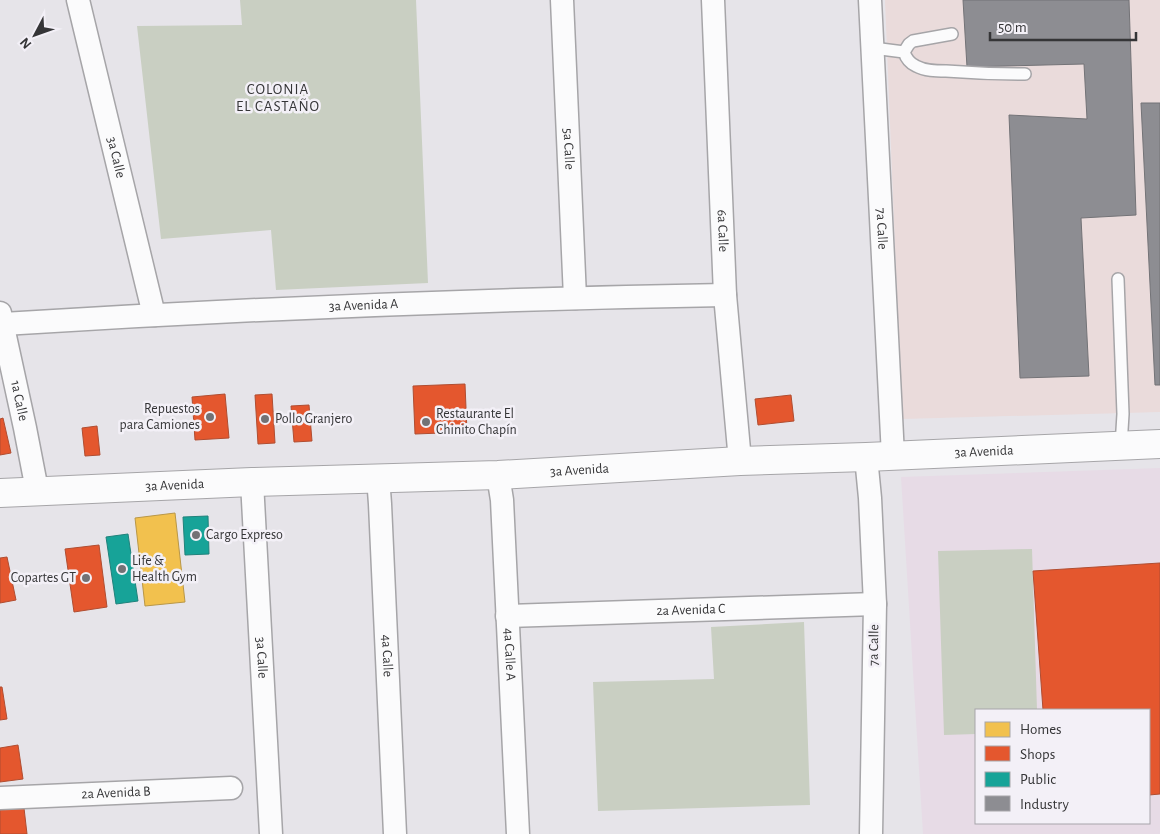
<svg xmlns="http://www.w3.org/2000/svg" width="1160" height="834" viewBox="0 0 1160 834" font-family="'Alegreya Sans',sans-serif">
<rect width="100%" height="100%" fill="#e6e4e9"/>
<path fill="#e7dbe6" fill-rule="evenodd" d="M1160 468V834H923L901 477ZM976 710H1149V823H976Z"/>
<path fill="#eadbdb" d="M885 0H1160V412L902 419Z"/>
<path fill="#c9cfc2" d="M240 0H416L428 283 276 290 271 230 161 239 137 26 242 25Z
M1032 549 1037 710H976V734L944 735 938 551Z
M804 622 810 805 598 811 593 682 714 679 711 627Z"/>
<path fill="#f2c14e" stroke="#b99747" d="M175 513 185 602 145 606 135 518Z"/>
<path fill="#e4572e" stroke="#b04d31" d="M465 384 467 432 415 434 413 386Z
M225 394 229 438 195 440 192 397Z
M272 394 275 443 258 444 255 395Z
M791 395 794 421 758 425 755 399Z
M309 405 312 441 294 442 291 406Z
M3 418 11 453 0 455V419Z
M97 426 100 455 85 456 82 428Z
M99 545 107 607 74 612 65 549Z
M7 557 16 600 0 603V558Z
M1160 563V794L1149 795V710H1043L1033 571Z
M0 687H2L7 719 0 720Z
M18 745 23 779 0 782V748Z
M24 808 27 834H0V810Z"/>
<path fill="#17a398" stroke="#20827b" d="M208 516 209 554 185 555 183 517Z
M128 534 138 601 116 604 106 537Z"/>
<path fill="#8d8d92" stroke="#737377" d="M963 0H1129L1136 215 1081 218 1089 376 1020 378 1009 115 1087 119 1084 64 967 67Z
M1141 103H1160V385H1155Z"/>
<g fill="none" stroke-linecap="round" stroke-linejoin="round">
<defs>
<path id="lane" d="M873 48 904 52 909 44 913 41 952 34
M904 52C906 58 909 63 916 66 925 71 936 71 946 71 972 73 998 74 1025 74
M1118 279 1123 414 1121 446"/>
<g id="street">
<path id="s1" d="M78 0 154 315"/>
<path id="s2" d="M562 0 575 298"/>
<path id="s3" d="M713 0 725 295 740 461"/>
<path id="s4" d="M870 0 893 456"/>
<path id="s5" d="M0 313 25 428 37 490"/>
<path id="s6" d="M3 324C243 309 484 299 725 295"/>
<path d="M866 457 870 498 875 604 871 834"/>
<path id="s7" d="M498 475 502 500 518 834"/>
<path id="s8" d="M378 477 380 504 395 834"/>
<path id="s9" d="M252 482 271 834"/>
<path id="s10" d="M507 616 875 604"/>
<path id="s11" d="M0 798 231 788"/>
</g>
<g id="secondary">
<path id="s12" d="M0 493 252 482 498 475 740 461 866 457 1160 444"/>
</g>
</defs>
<use href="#lane" stroke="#a6a5a8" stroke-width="14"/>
<use href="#street" stroke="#a6a5a8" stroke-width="25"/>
<use href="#secondary" stroke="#a6a5a8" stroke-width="30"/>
<use href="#lane" stroke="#fbfbfc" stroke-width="11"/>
<use href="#street" stroke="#fbfbfc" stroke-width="22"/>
<use href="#secondary" stroke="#fbfbfc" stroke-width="28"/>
</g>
<g fill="#737275" stroke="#f3f0f7" stroke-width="2">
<circle cx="210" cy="417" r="5"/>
<circle cx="265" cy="419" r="5"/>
<circle cx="426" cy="422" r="5"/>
<circle cx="196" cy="535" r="5"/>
<circle cx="122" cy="569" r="5"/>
<circle cx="86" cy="578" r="5"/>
</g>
<g text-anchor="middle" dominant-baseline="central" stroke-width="5" stroke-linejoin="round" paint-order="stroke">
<g font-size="14" fill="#353537" stroke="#f3f0f7">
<text stroke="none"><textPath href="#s2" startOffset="149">5a Calle</textPath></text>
<text stroke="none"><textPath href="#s1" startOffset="162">3a Calle</textPath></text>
<text stroke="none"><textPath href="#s4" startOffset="229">7a Calle</textPath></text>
<text stroke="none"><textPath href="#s3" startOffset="231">6a Calle</textPath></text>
<text stroke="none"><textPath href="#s6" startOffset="361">3a Avenida A</textPath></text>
<text stroke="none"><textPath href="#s5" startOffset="90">1a Calle</textPath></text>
<text stroke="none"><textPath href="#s12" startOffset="985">3a Avenida</textPath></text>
<text stroke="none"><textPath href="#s12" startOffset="580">3a Avenida</textPath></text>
<text stroke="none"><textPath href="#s12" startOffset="175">3a Avenida</textPath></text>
<text stroke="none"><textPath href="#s10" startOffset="184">2a Avenida C</textPath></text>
<text transform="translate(874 645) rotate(-89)">7a Calle</text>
<text stroke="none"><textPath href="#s7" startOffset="180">4a Calle A</textPath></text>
<text stroke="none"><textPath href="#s8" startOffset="179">4a Calle</textPath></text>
<text stroke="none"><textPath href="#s9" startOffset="176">3a Calle</textPath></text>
<text stroke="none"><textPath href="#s11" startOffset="116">2a Avenida B</textPath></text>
</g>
<g font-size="14" fill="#353537" stroke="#f3f0f7" text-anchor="start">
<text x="200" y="409" text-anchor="end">Repuestos<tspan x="200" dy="16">para Camiones</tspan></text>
<text x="436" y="414">Restaurante El<tspan x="436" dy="16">Chinito Chapín</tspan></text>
<text x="275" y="419">Pollo Granjero</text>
<text x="206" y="535">Cargo Expreso</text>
<text x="132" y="561">Life &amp;<tspan x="132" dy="16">Health Gym</tspan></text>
<text x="76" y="578" text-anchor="end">Copartes GT</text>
</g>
<g font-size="15" letter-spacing="1" fill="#353537" stroke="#f3f0f7">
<text x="278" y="89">COLONIA<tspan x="278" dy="17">EL CASTAÑO</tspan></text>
</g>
</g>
<rect x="975" y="709" width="175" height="115" fill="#f3f0f7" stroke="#a7a5aa"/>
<rect x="985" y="722" width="25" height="15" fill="#f2c14e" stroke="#a7a5aa"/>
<text x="1020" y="734" font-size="15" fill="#353537">Homes</text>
<rect x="985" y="746" width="25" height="15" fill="#e4572e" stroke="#a7a5aa"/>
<text x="1020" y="759" font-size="15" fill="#353537">Shops</text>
<rect x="985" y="772" width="25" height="15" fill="#17a398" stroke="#a7a5aa"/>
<text x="1020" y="784" font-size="15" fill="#353537">Public</text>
<rect x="985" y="796" width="25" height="15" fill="#8d8d92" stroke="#a7a5aa"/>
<text x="1020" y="809" font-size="15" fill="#353537">Industry</text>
<g transform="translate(35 35) rotate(229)" stroke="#f3f0f7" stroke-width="4" paint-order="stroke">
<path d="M0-4L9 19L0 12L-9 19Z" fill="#353537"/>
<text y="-8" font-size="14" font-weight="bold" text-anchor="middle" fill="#353537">N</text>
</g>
<path d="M990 32v8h146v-8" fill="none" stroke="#353537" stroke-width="2.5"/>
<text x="998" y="32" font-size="15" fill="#353537" stroke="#f3f0f7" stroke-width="4" paint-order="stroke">50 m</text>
</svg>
